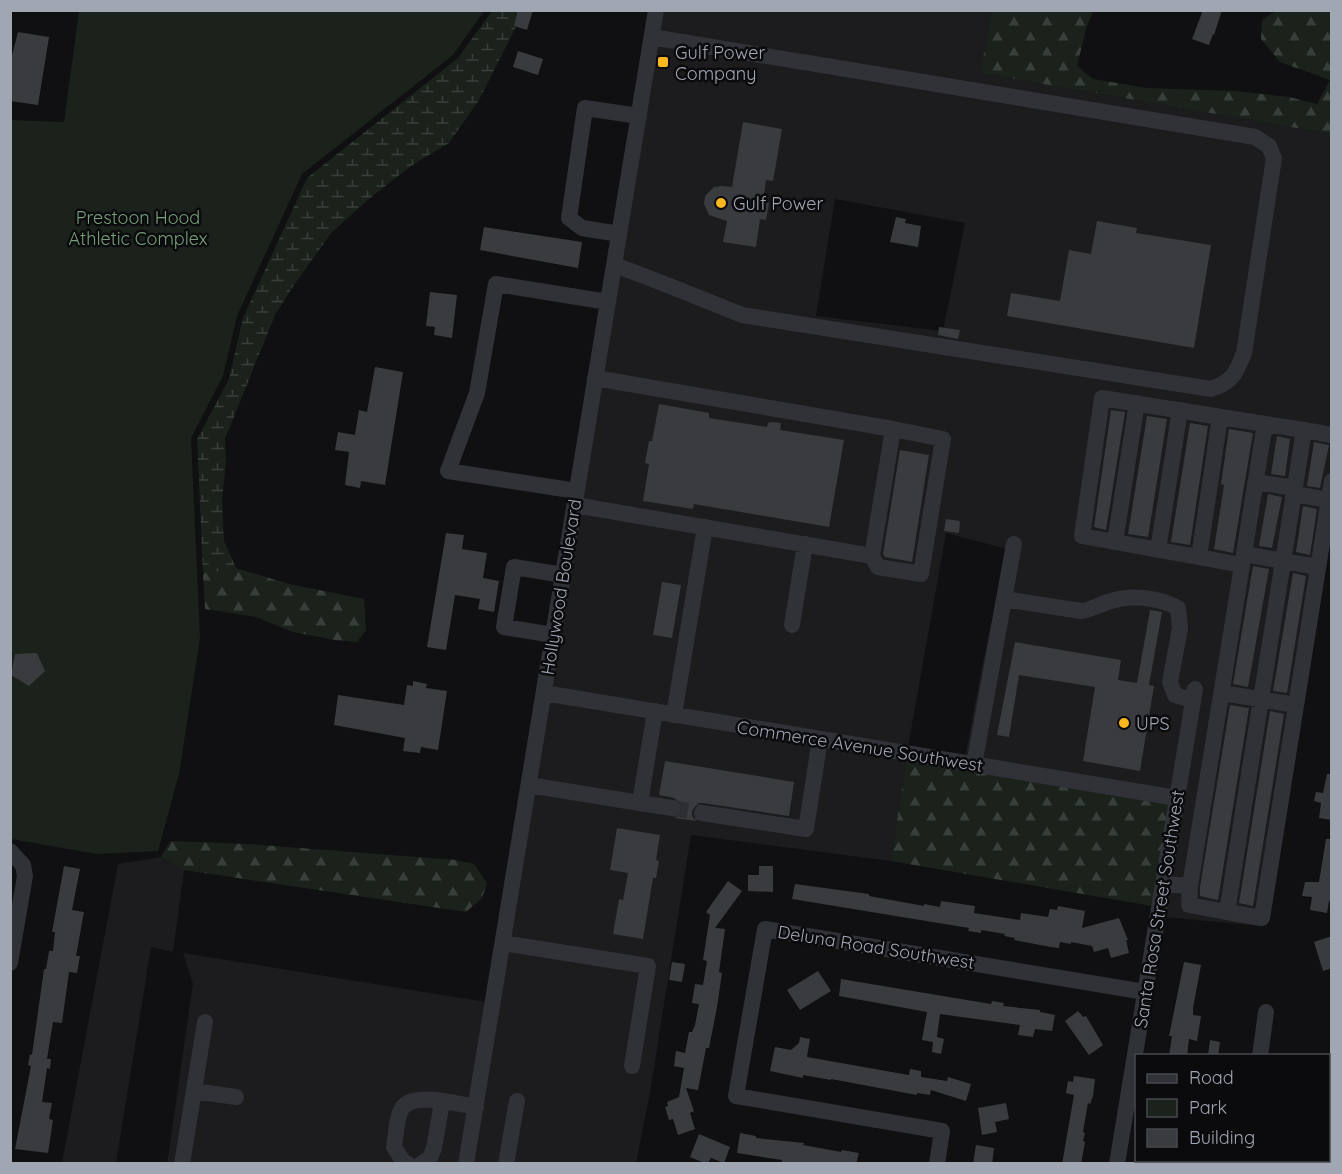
<svg xmlns="http://www.w3.org/2000/svg" width="1342" height="1174" viewBox="0 0 1342 1174" font-family="Quicksand,sans-serif">
<defs>
<pattern id="forest-firs" width="22" height="20" patternUnits="userSpaceOnUse" patternTransform="scale(1.5)"><rect width="22" height="20" fill="#1a221b"/><path d="M5 1l3.5 6h-7zM16 11l3.5 6h-7z" fill="#383f3a"/></pattern>
<pattern id="wetland-marsh" width="20" height="14" patternUnits="userSpaceOnUse" patternTransform="scale(1.5)"><rect width="20" height="14" fill="#1a221b"/><path d="M1 5h8M5 5V1M11 12h8M15 12V8" fill="none" stroke="#383f3a"/></pattern>
</defs>
<rect width="100%" height="100%" fill="#101012"/>
<path fill="#1c1c1f" fill-rule="evenodd" d="M663 11H992L980 73 1331 134V491L1259 926 1165 917 1203 684 1189 682 1171 791 965 757 983 662 1007 549 946 533 908 747 552 688ZM835 199 965 223 943 331 816 316Z
M550 700 906 760 891 861 691 835 650 1092 636 1163 474 1164Z
M161 857 184 870 173 952 151 947 116 1163H62L118 864Z
M183 953 486 1002 459 1163 167 1164 193 984Z"/>
<path fill="url(#forest-firs)" d="M992 11H1093L1086 29 1077 66 1093 79 1147 88 1235 91 1289 97 1317 104 1330 80 1280 62 1261 39 1262 20 1276 11H1331V134L980 73Z
M236 568 289 584 364 599 366 630 357 642 335 640 293 632 256 617 205 609 203 573H211Z
M906 760 1169 803 1152 906 891 861Z
M170 841 248 844 456 860 474 864 487 883 482 898 466 912 184 870 161 857Z"/>
<path fill="url(#wetland-marsh)" d="M492 11H524L479 100 449 143 411 166 370 198 331 233 292 288 275 315 225 439 226 461 222 500 224 541 236 568 211 573H203L197 439 229 379 243 318 307 178 458 58Z"/>
<path fill="#1a221b" d="M79 11H484L453 55 302 174 237 316 223 376 191 438 200 638 179 774 158 851 97 854 11 839V120L64 122Z"/>
<path fill="#3a3b3f" d="M518 10H533L527 30 514 26Z
M1203 10H1222L1214 35 1213 34 1209 45 1192 39Z
M18 32 49 37 38 105 10 101V63Z
M518 51 543 59 538 75 513 67Z
M743 122 782 129 773 181 766 180 763 202 769 203 766 220 760 219 756 247 723 242 727 221 709 215 704 204 705 196 714 187 722 186 732 187Z
M896 217 906 219 905 223 921 226 918 247 890 242Z
M1097 221 1137 228 1136 233 1211 245 1194 348 1007 316 1011 293 1060 301 1069 250 1091 254Z
M484 227 582 242 578 268 480 250Z
M430 292 457 295 452 338 434 335 435 327 426 326Z
M939 327 960 330 958 339 938 335Z
M375 367 403 372 385 485 361 481 360 488 345 485 349 452 335 450 338 432 355 435 359 410 367 412Z
M659 404 709 413V418L767 427 768 423 771 422 781 423 780 430 844 440 829 527 694 504 693 509 643 501 649 464 645 463 649 441H652Z
M1111 410 1125 412 1106 530 1094 527Z
M1147 416 1167 419 1148 537 1128 534Z
M1190 423 1208 426 1190 545 1171 542Z
M1229 429 1253 433 1233 553 1214 549 1224 485 1221 484Z
M1277 436 1290 439 1285 476 1271 474Z
M1314 442 1329 445 1320 488 1307 486Z
M900 450 929 455 912 562 885 557 883 554Z
M1268 494 1282 497 1272 548 1259 546Z
M1303 506 1317 509 1310 555 1296 552Z
M946 519 960 521 959 533 944 531Z
M446 533 464 535 462 549 487 553 483 578 499 581 494 612 478 609 480 599 455 595 446 650 427 647Z
M1253 566 1269 569 1248 687 1233 684Z
M1293 573 1306 576 1287 693 1273 691Z
M662 582 681 585 672 638 653 635Z
M1150 610 1162 612 1149 685 1154 686 1140 771 1083 761 1095 687 1019 675 1009 737 997 735 1015 642 1121 660 1118 680 1137 683Z
M37 653 45 671 29 686 11 675 15 654Z
M413 681 427 684 426 688 447 691 438 750 421 747 420 753 403 751 405 738 334 725 338 695 404 705 407 685 413 686Z
M1230 705 1249 708 1218 900 1200 896V887Z
M1270 711 1284 714 1253 906 1239 903Z
M665 761 794 782 789 816 703 803H698L692 811V816L696 821 675 818 680 814 682 804 674 798 659 795Z
M1327 774H1332V820L1319 818 1321 803 1314 801 1316 792 1323 793Z
M617 828 660 835 656 860 659 861 656 878H653L643 939 613 934 619 899 623 900 628 873 610 870Z
M1326 839H1332V901H1329L1327 913 1310 910 1312 897 1302 896 1305 882H1319Z
M64 866 80 869 72 910 84 912 76 956H80L77 973 69 972 62 1023 53 1022 47 1059H51L50 1069 47 1068 42 1102 52 1103 49 1119 53 1120 48 1153 15 1149 31 1066 28 1065 30 1054 32 1055 44 969H46L49 951H53L55 932H52Z
M759 866H773V892L748 891V875H759Z
M728 881 742 891 715 928 725 929 719 972 722 973 717 1007 709 1048H706L698 1090 686 1088 694 1111 690 1113 695 1129 678 1135 673 1119 669 1120 665 1107 668 1106 667 1102 679 1097 684 1068 674 1066 676 1051 685 1053 689 1032H692L695 1025 699 1004 692 1003 695 984 703 985 707 961 703 960 710 915 706 912Z
M795 884 869 894V896L924 906V904L940 907 941 901 975 906 974 913 1020 920 1021 913 1048 917 1050 909 1057 910 1058 906 1085 911 1082 928 1119 918 1128 940H1126L1129 953 1111 958 1108 948 1094 952 1092 946 1071 942V944L1060 942 1059 948 1051 947 1014 940 1015 938 1004 936 1005 934 981 930V933L968 931 969 928 792 899Z
M1332 936V968L1323 971 1314 942Z
M672 962 685 964 682 982 669 980Z
M1184 962 1201 965 1193 1008V1015L1201 1016 1197 1041 1189 1039 1187 1056H1169L1172 1036H1169Z
M818 971 831 991 800 1010 787 990Z
M841 979 991 1004 992 1001 1004 1003 1003 1006 1040 1010V1012L1055 1015 1052 1031 1035 1029 1033 1037 1018 1035 1020 1025 940 1014 937 1037 944 1039 941 1054 932 1052 933 1042 922 1040 927 1012 839 996Z
M1078 1011 1083 1017 1086 1016 1103 1045 1089 1055 1065 1021Z
M800 1037 810 1039 807 1057 903 1074 909 1075 910 1069 921 1071V1077L947 1081 948 1077 971 1084 966 1101 931 1090 930 1095 917 1093V1095L831 1079V1080L803 1075V1078L770 1071 775 1047 791 1050 799 1043Z
M1210 1040 1220 1042 1218 1056H1208Z
M1074 1076 1095 1079 1093 1096 1090 1104 1088 1103 1083 1132 1085 1133 1083 1141 1085 1142 1081 1164H1062L1074 1095 1066 1093 1068 1081 1073 1082Z
M1006 1103 1009 1119 995 1122 997 1132 982 1135 978 1108Z
M740 1133 756 1136V1138L804 1143 803 1145 841 1152 842 1150 859 1153 856 1164H781L782 1160 737 1153Z
M699 1134 730 1147 724 1163 711 1158 707 1164 690 1157Z
M976 1145 994 1148 992 1164H973Z"/>
<g fill="none" stroke-linecap="round" stroke-linejoin="round">
<path stroke="#2d2e32" stroke-width="16" stroke-dasharray="16 8" stroke-linecap="butt" d="M672 808 702 813"/>
<path stroke="#313237" stroke-width="16" d="M619 234 582 228 569 218 585 108 639 116
M614 265C657 280 699 298 742 315L1211 389C1232 382 1236 374 1244 353L1274 158 1269 146 1255 137 652 37
M1304 430 1332 435
M1256 482 1295 488
M577 491 448 471 477 393 496 284 608 302
M1294 494 1328 500
M575 505 872 556 893 429 595 378
M1115 542 1137 403
M1158 550 1180 410
M1244 554 1318 567
M872 556 878 567 921 574 943 439 893 429
M1199 557 1220 417
M1242 565 1082 536 1102 398 1265 424
M1004 599 1081 611C1091 610 1098 605 1108 602 1131 594 1157 597 1178 608L1180 628 1170 682 1175 695 1193 700
M792 625 805 544
M553 635 504 627 514 567 563 575
M544 693 1177 798
M1222 693 1296 705
M674 715 705 527
M974 765 1014 544
M529 785 640 803 655 711
M640 803 672 808
M702 813 806 829 820 739
M10 851 23 865 25 876 10 963
M1163 884 1190 886 1265 424 1304 430 1227 912 1189 905 1190 886
M1227 912 1262 918 1332 481
M503 943 648 966 632 1066
M1260 1056 1266 1012
M194 1091 236 1097
M1328 1158 1332 1159
M182 1164 205 1022
M408 1164 403 1161 394 1147C396 1135 396 1120 401 1110 410 1090 458 1104 476 1107
M421 1164 430 1158 434 1148 442 1102
M466 1164 656 10
M506 1164 517 1101
M937 1164 942 1131 736 1096 765 929 1145 992
M1117 1164 1195 689
M1224 1164 1225 1160"/>
</g>
<g fill="#fbb71f" stroke="#0b0b0d" stroke-width="2">
<rect x="657" y="56" width="12" height="12" rx="3"/>
<circle cx="721" cy="203" r="6"/>
<circle cx="1124" cy="723" r="6"/>
</g>
<g text-anchor="middle" dominant-baseline="central" stroke-width="5" stroke-linejoin="round" paint-order="stroke">
<g font-size="18" fill="#a1a6b3" stroke="#0b0b0d" text-anchor="start">
<text x="675" y="52">Gulf Power<tspan x="675" dy="21">Company</tspan></text>
<text x="733" y="203">Gulf Power</text>
<text x="1136" y="723">UPS</text>
</g>
<g font-size="18" fill="#76a07a" stroke="#0b0b0d">
<text x="138" y="217">Prestoon Hood<tspan x="138" dy="21">Athletic Complex</tspan></text>
</g>
<g font-size="18" fill="#a1a6b3" stroke="#0b0b0d">
<text transform="translate(561 587) rotate(-81)">Hollywood Boulevard</text>
<text transform="translate(860 746) rotate(9)">Commerce Avenue Southwest</text>
<text transform="translate(1159 909) rotate(-81)">Santa Rosa Street Southwest</text>
<text transform="translate(876 947) rotate(9)">Deluna Road Southwest</text>
</g>
</g>
<rect width="1342" height="1174" fill="none" stroke="#a1a6b3" stroke-width="24"/>
<rect x="1135" y="1054" width="195" height="108" fill="#0b0b0d" stroke="#47494f" stroke-width="1.5"/>
<rect x="1147" y="1074" width="30" height="9" fill="#313237" stroke="#47494f" stroke-width="1.5"/>
<text x="1189" y="1084" font-size="18" fill="#a1a6b3">Road</text>
<rect x="1147" y="1099" width="30" height="18" fill="#1a221b" stroke="#47494f" stroke-width="1.5"/>
<text x="1189" y="1114" font-size="18" fill="#a1a6b3">Park</text>
<rect x="1147" y="1129" width="30" height="18" fill="#3a3b3f" stroke="#47494f" stroke-width="1.5"/>
<text x="1189" y="1144" font-size="18" fill="#a1a6b3">Building</text>
</svg>
